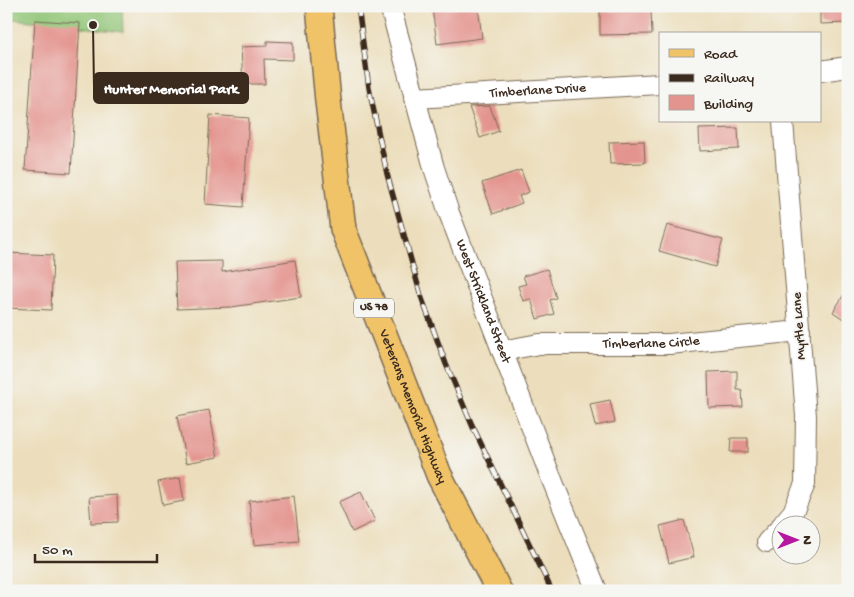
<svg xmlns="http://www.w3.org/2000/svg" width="854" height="597" viewBox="0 0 854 597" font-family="'Gochi Hand',sans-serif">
<rect width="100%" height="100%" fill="#f6f6f2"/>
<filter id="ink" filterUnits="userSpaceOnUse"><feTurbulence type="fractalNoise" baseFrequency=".02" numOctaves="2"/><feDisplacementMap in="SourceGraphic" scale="10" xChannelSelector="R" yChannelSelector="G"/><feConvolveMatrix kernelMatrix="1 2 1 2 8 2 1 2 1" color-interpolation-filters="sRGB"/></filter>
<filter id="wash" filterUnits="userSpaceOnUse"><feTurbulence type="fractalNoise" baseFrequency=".0096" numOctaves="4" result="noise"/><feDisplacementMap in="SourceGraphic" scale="20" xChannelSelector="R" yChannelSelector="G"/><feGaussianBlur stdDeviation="1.12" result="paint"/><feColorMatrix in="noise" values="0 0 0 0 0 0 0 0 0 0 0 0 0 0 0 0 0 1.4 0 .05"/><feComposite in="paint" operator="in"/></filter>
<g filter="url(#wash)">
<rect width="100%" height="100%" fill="#ecdebc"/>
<path fill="#90c576" stroke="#66784a" d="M6 6H122L123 32 6 18Z"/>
<g id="blocks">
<path fill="#e4948f" d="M443 6H478L482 38 437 44 432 8Z
M823 6H845V12H848V23L820 24V12H823Z
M651 10 652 34 600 35V11Z
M35 20 80 23 71 173 25 170Z
M267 41 293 42V60L264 59 265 84H243L241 47 267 46Z
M490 106 499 131 480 138 469 107Z
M210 115 249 118 243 207 205 204Z
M738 128 739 149 700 151 699 129Z
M644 141 645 163 610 164 609 142Z
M521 170 529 192 519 196 522 203 493 214 482 183Z
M667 225 723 240 715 267 659 251Z
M6 253 53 255 51 310 6 308Z
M295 260 301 297 231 307 177 309 175 262 222 261V272Z
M547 269 556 298 550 300 554 314 537 319 531 299 523 301 518 286 526 284 523 276Z
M848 288V322L833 312Z
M737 371V390H742L743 407 709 408 708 372Z
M610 400 615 422 595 426 590 404Z
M209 410 218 457 186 463 177 416Z
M731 438H748V452H730Z
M180 478 184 501 163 505 158 482Z
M361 492 375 521 352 532 339 502Z
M117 495 118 522 91 523 89 497Z
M294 496 299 541 254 545 249 501Z
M684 520 694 557 669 563 660 526Z"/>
</g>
</g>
<g filter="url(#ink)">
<use href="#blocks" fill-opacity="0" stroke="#796955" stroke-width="1"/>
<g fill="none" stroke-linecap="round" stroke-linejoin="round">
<defs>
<g id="minor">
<path id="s1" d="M390 6 434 168 449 213 550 475 597 591"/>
<path d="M820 71 848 67"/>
<path id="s2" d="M414 98 660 84"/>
<path id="s3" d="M502 351 539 344H669L800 331"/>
<path d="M783 524 793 512 805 484 806 416 783 121"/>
<path d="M767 542 782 526"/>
</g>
<g id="major">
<path id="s4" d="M319 6 328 101 343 229 439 475 499 591"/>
</g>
</defs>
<use href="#minor" stroke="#796955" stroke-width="22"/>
<use href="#major" stroke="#796955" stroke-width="28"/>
<use href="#minor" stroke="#fff" stroke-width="20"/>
<use href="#major" stroke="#f0c369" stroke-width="25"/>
<defs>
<path id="rail" d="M358 6 369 88 387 174 421 296 446 364 472 425 552 591"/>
</defs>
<use href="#rail" stroke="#3b2a1e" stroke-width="5.5"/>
<use href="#rail" stroke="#f6f6f2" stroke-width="4" stroke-dasharray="11" stroke-linecap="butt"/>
</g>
</g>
<g text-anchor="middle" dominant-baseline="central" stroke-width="4" stroke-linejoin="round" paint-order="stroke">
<rect fill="#f6f6f2" stroke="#73675e" stroke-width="1" x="354" y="298.5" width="40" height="19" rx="4"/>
<g font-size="12" font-weight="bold" fill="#3b2a1e">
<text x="374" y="308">US 78</text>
</g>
<g font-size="14" fill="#3b2a1e" stroke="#f6f6f2">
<text stroke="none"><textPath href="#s2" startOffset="124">Timberlane Drive</textPath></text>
<text stroke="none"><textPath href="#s1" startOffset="310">West Strickland Street</textPath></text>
<text transform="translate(800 326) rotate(-94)">Myrtle Lane</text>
<text stroke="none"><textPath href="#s3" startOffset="150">Timberlane Circle</textPath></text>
<text stroke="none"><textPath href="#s4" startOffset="415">Veterans Memorial Highway</textPath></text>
</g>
</g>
<path fill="none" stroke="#3b2a1e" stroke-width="2" d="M93 25L94 88"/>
<circle fill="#3b2a1e" stroke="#f6f6f2" stroke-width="2" cx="93" cy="25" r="5"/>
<rect fill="#3b2a1e" stroke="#3b2a1e" stroke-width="2" x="94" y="73" width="154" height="30" rx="5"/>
<g font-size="15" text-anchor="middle" font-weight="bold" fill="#fff">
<text x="171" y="93">Hunter Memorial Park</text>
</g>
<rect width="854" height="597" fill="none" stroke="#f6f6f2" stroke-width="25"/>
<rect x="659" y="32" width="162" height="90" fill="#f6f6f2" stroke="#aba49d"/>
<rect x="669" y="49" width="25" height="8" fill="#f0c369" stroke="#aba49d"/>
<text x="704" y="58" font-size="15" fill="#3b2a1e">Road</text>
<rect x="669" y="74" width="25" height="8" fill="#3b2a1e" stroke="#aba49d"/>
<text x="704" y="82" font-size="15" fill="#3b2a1e">Railway</text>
<rect x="669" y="95" width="25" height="15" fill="#e4948f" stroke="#aba49d"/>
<text x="704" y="108" font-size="15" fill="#3b2a1e">Building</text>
<g transform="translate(796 540) rotate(90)"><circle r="24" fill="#f6f6f2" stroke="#aba49d"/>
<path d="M0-4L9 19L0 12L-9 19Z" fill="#b5179e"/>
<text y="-8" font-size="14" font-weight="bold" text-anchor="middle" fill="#3b2a1e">N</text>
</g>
<path d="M35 554v8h122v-8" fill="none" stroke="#3b2a1e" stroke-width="2.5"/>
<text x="42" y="554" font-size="15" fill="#3b2a1e" stroke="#f6f6f2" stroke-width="4" paint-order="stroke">50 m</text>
</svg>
